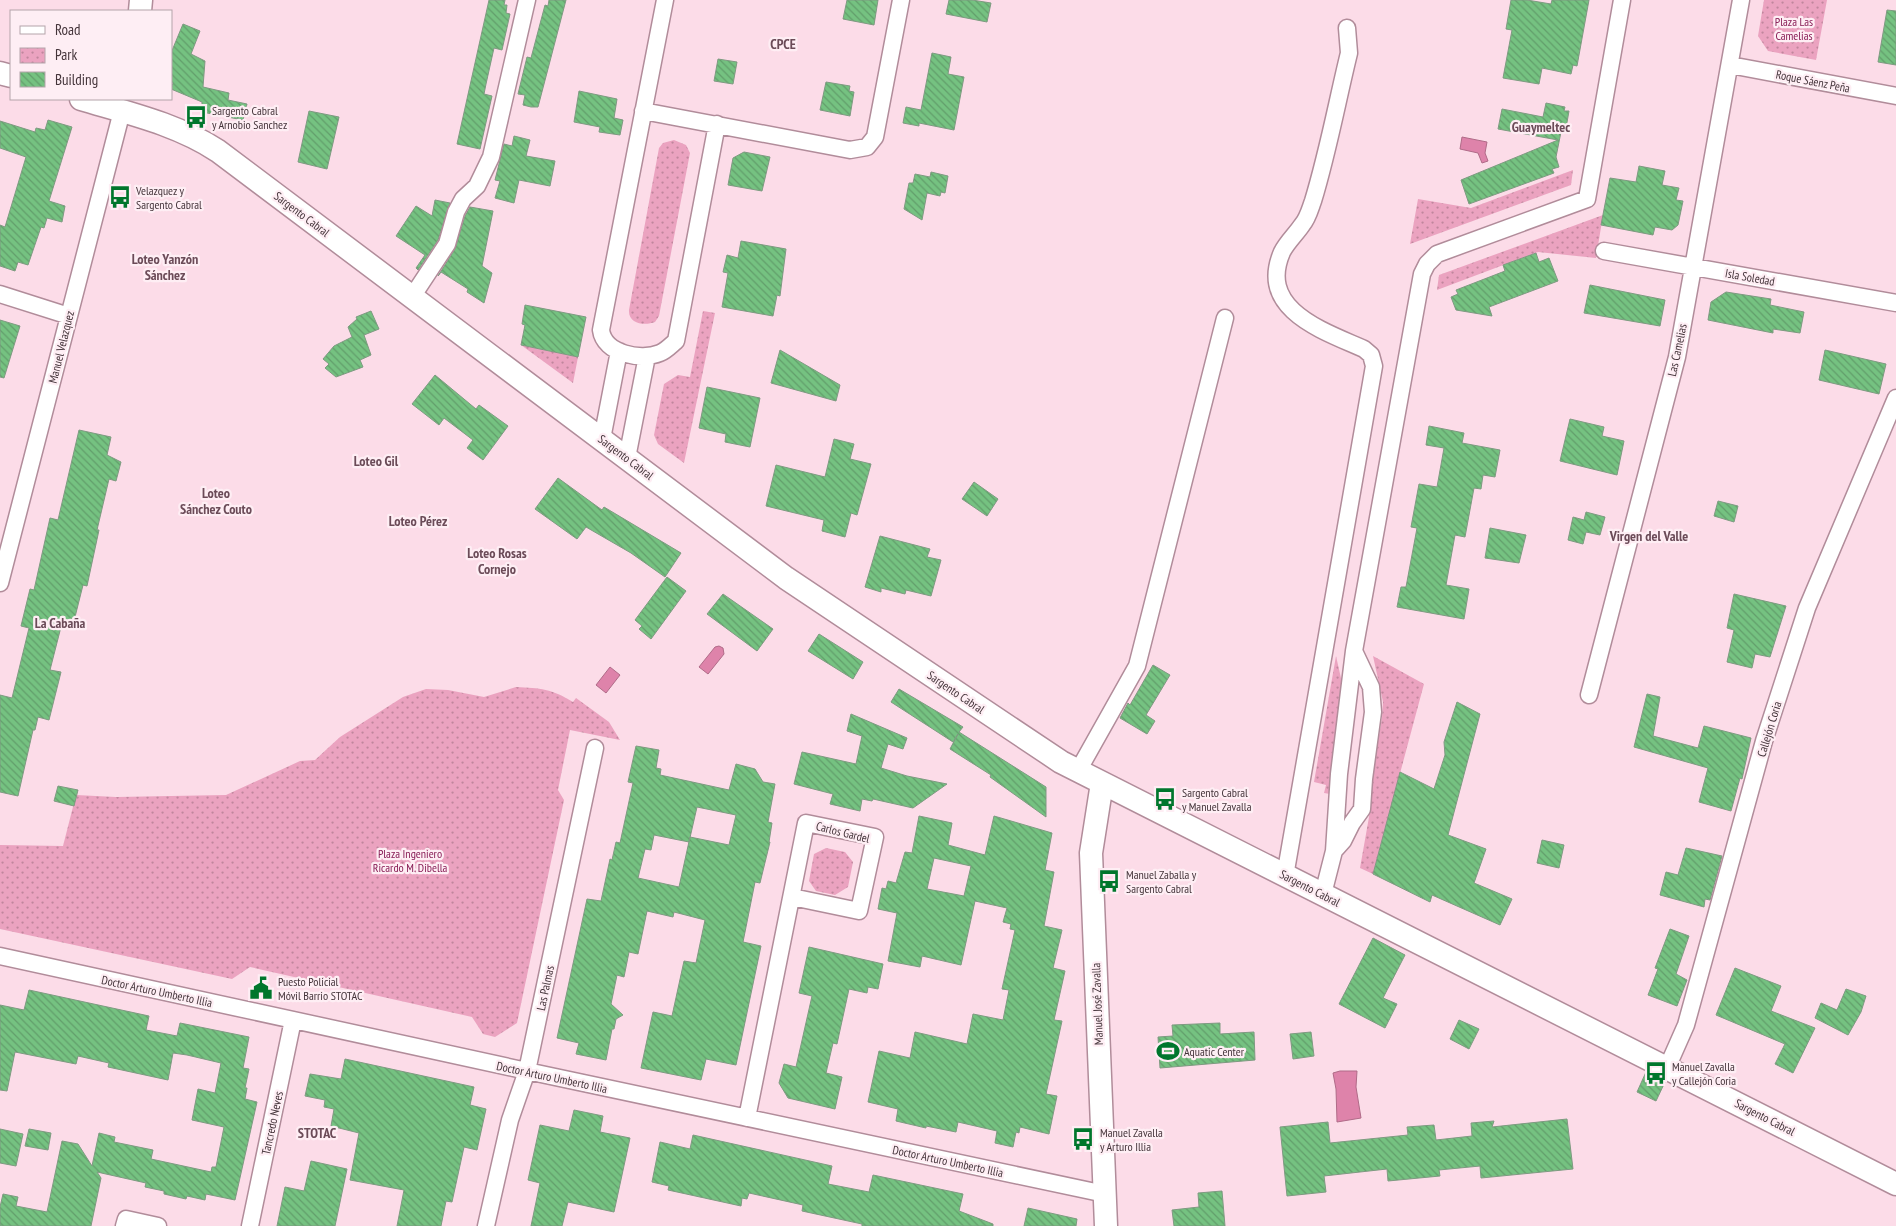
<svg xmlns="http://www.w3.org/2000/svg" width="1896" height="1226" viewBox="0 0 1896 1226" font-family="'PT Sans Narrow',sans-serif">
<defs>
<pattern id="park-dots" width="8" height="8" patternUnits="userSpaceOnUse" patternTransform="scale(1.25)"><rect width="8" height="8" fill="#eba3c0"/><path d="M2 2h.1M6 6h.1" fill="none" stroke="#c0869d" stroke-width="1.8" stroke-linecap="round"/></pattern>
<pattern id="building-back-hatch" width="6" height="6" patternUnits="userSpaceOnUse" patternTransform="scale(1.25)"><rect width="6" height="6" fill="#75c281"/><path d="M-1 5l2 2M0 0l6 6M5-1l2 2" fill="none" stroke="#629e6b"/></pattern>
</defs>
<rect width="100%" height="100%" fill="#fcdce8"/>
<path fill="url(#park-dots)" d="M1764 0H1827L1816 60 1768 51 1758 36Z
M674 140 686 145 690 153 659 316 655 322C645 326 628 324 629 310L659 148 663 143Z
M1573 170 1571 185 1410 244 1418 199 1471 208Z
M1603 215 1596 258 1538 252 1437 290 1439 275Z
M703 311 715 313 684 463 658 444 654 435 664 384 678 375 690 377Z
M521 345 578 357 573 383Z
M1336 656 1343 687 1330 794 1324 793 1326 785 1314 782Z
M1373 656 1424 684 1373 874 1360 868 1369 817 1373 771 1382 718 1383 702Z
M516 687C540 688 552 689 573 702L576 698 609 722 620 740 570 730 558 790 564 800 517 1023 495 1037 483 1034 472 1017 250 967 232 979 0 929V845L63 846 76 795 116 797 226 795 300 761 315 760 340 737 403 697 426 689 448 690 484 697Z
M826 848 845 852 853 862 848 887 835 895 816 891 809 881 814 854Z"/>
<path fill="#de83aa" stroke="#b06b88" d="M1462 137 1487 142 1485 153 1488 161 1482 163 1478 153 1460 149Z
M719 646 723 648 724 654 708 674 699 667 715 647Z
M610 667 620 675 606 693 596 685Z
M1340 1071H1357L1356 1087 1361 1118 1337 1122 1336 1089 1333 1073Z"/>
<path fill="url(#building-back-hatch)" stroke="#7e9a81" fill-rule="evenodd" d="M489 0H505L504 5H507L506 13 510 14 502 50 494 48 486 84 484 94 492 96 480 149 457 144Z
M549 0H566L538 107H531L523 105 525 95 518 94 527 57 531 58 545 5 548 6Z
M847 0H878L874 25 843 19Z
M949 0H972L991 3 987 22 946 14Z
M1511 0H1527L1551 4 1552 0H1589L1577 66 1573 65 1571 74 1542 68 1539 84 1503 78 1512 30 1506 29Z
M1887 10 1896 11V65L1878 62Z
M183 24 200 31 191 54 205 61 203 87 229 93 228 100 247 104 243 120 202 112V102L171 89 173 83 171 82V53Z
M932 53 951 57 948 74 964 77 954 130 919 123V126L903 123 906 107 921 110Z
M718 59 737 62 733 84 714 81Z
M826 82 850 86 849 91 854 92 850 116 820 110Z
M579 91 617 99 614 118 623 120 620 135 599 132 600 127 574 122Z
M1546 103 1565 107 1564 111H1569L1566 128 1562 127 1556 157 1559 167 1552 169 1554 173 1469 204 1461 180 1558 140 1498 129 1502 109 1543 117Z
M309 111 339 117 327 169 298 162Z
M48 120 72 127 49 201 65 206 62 222 47 218 44 228 41 227 28 265 18 262 15 271 0 266V225L5 227 26 157 0 148V121L35 132 36 128 45 130Z
M514 136 530 140 526 156 555 161 550 186 519 180 514 203 495 198 500 181 495 180 504 144 512 146Z
M744 152 770 157 762 191 728 185 733 158Z
M1639 166 1665 171 1662 185 1679 188 1676 200 1683 201 1678 225 1672 230 1655 227 1653 235 1601 225 1610 178 1636 182Z
M931 172 948 176 945 193 941 192 940 196 927 193 922 220 904 209 909 183H913L915 174 930 177Z
M435 200 450 203 438 240 418 270 416 268 425 255 396 236 416 206 432 216Z
M470 207 493 211 482 266 492 273 484 303 467 292 468 289 441 272 438 276 455 249 465 216Z
M741 241 786 249 780 296 777 295 773 316 722 307 728 273 723 272 727 255 738 258Z
M1536 253 1539 262 1549 258 1558 281 1489 307 1492 316 1456 310 1451 297 1458 294 1456 290 1505 271 1503 265Z
M1590 285 1665 300 1660 326 1584 313Z
M1726 292 1771 299 1770 305 1804 312 1800 333 1773 329V333L1708 320 1711 302Z
M525 305 586 317 578 357 521 345 525 325 522 324Z
M371 311 379 329 364 335 371 355 360 360 363 367 336 377 325 368 329 364 323 359 334 346 352 337 348 327 357 319 356 317Z
M0 320 20 326 4 378 0 377Z
M780 350 840 385 836 401 771 383Z
M1825 350 1886 364 1879 394 1819 380Z
M435 375 476 409 479 405 508 426 483 460 467 448 473 440 444 418 439 425 412 404Z
M707 387 760 398 750 447 725 442 726 434 699 428Z
M1570 419 1604 427 1602 436 1624 441 1617 475 1560 461Z
M1429 426 1464 433 1462 443 1500 450 1495 477 1483 475 1481 489 1474 488 1465 537 1455 535 1446 585 1469 589 1464 619 1397 607 1401 587H1406L1417 528 1411 527 1419 484 1437 487 1444 448 1426 445Z
M79 430 111 437 107 455 121 462 116 481 109 479 97 530H99L87 586 83 585 74 621 63 619 50 670 61 672 49 720 38 717 35 730H33L18 796 0 792V695L12 698 29 628 21 626 30 589 34 590 50 518 58 520Z
M834 439 854 444 850 459 871 464 857 515 851 513 845 537 822 531 824 520 766 506 776 465 825 477Z
M558 478 602 510 604 507 681 553 665 577 631 553 586 527 577 539 535 509Z
M974 482 998 499 987 516 962 499Z
M1718 501 1738 506 1734 522 1714 516Z
M1586 512 1605 517 1600 535 1586 532 1583 544 1568 540 1573 517 1584 520Z
M1490 528 1526 535 1519 563 1485 558Z
M880 536 930 549 927 557 941 560 931 596 906 590 905 594 881 588V592L865 587Z
M667 577 686 591 651 639 639 629 642 626 635 620Z
M723 594 773 629 757 651 707 614Z
M1734 594 1786 606 1770 657 1755 654 1752 668 1727 662 1734 630 1727 628Z
M819 634 863 662 853 679 808 651Z
M1153 665 1170 675 1146 715 1155 721 1147 734 1120 718 1128 703 1130 705Z
M899 689 963 727 959 732 1046 787V817L990 777 991 775 950 749 958 734 953 742 891 702Z
M1647 694 1660 697 1653 736 1698 748 1704 726 1751 738 1742 779 1740 778 1731 811 1699 802 1708 768 1634 747Z
M1457 702 1480 714 1448 835 1486 849 1474 883 1512 899 1500 925 1432 895 1430 902 1373 874 1400 772 1434 789 1445 755 1444 742Z
M851 714 907 738 903 749 888 744 881 768 907 776 947 784 913 808 873 799 872 801 862 799 860 811 830 804 833 794 794 784 802 752 856 764 862 736 847 731Z
M636 746 659 750 656 768 661 769 660 775 729 790 736 764 755 769 763 782 775 784 768 822 772 823 769 842H770L760 883 755 882 743 942 761 946 736 1065 706 1059 701 1080 641 1068 653 1012 672 1016 684 961 696 963 705 920 674 912 673 917 647 911 638 954 629 952 624 977 617 975 611 1004 623 1015 616 1019 614 1029H612L606 1060 576 1054 579 1043 557 1038 587 899 601 901 610 859 612 860 616 842 620 843 633 783 628 782ZM697 807 736 815 729 845 690 837 679 887 638 878 645 849 651 850 654 835 689 842Z
M58 786 78 790 74 806 54 801Z
M919 816 952 823 948 845 985 855 994 816 1052 833 1045 870 1054 872 1044 926 1062 930 1053 968 1065 971 1054 1020 1062 1021 1046 1094 1057 1096 1049 1134 1020 1127 1019 1133 1016 1132 1013 1147 995 1143 997 1131 958 1122 956 1132 926 1126V1128L896 1121 898 1109 868 1102 879 1051 910 1058 915 1032 967 1044 973 1014 1003 1020 1009 990 1002 989 1015 930 1010 929 1011 924 1003 922 1007 908 975 901 961 965 922 956 920 967 888 961 897 913 878 909 882 888 886 889 888 881 896 883 905 852 912 853ZM934 858 971 866 964 896 927 889Z
M1542 840 1564 845 1559 868 1537 863Z
M1686 848 1722 856 1710 900 1705 899 1704 907 1660 895 1666 872 1678 875Z
M1670 929 1689 936 1676 974 1687 980 1677 1006 1648 995 1658 969 1655 968Z
M1373 938 1405 955 1383 998 1397 1004 1385 1028 1339 1004Z
M809 947 883 964 878 989 868 987 867 993 849 989 837 1044 833 1043 826 1073 842 1077 835 1109 788 1098 779 1083 784 1064 796 1067 812 996 799 993Z
M1735 968 1781 986 1771 1011 1815 1028 1793 1073 1775 1064 1785 1044 1716 1015Z
M1846 989 1866 996 1861 1012 1848 1035 1815 1018 1821 1003 1837 1010Z
M29 990 149 1016 146 1030 177 1036 180 1023 249 1037 243 1068 249 1069 245 1088H247L245 1099 257 1102 235 1200 206 1194 205 1200 187 1196 186 1199 164 1194V1191L145 1187 146 1183 97 1172 101 1178 91 1226H0V1207L3 1194 18 1197 16 1206 47 1212 62 1141 78 1144 92 1166 99 1133 115 1137 114 1142 153 1150 151 1159 211 1172 212 1167H216L224 1127 192 1120 198 1089 215 1093 221 1063 187 1055 173 1053 168 1080 108 1067 109 1063 78 1056 76 1064 15 1052 7 1091 0 1090V1005L24 1010Z
M1459 1020 1479 1029 1469 1049 1450 1039Z
M1220 1023V1034L1254 1032 1255 1060 1160 1068 1158 1037 1173 1036 1172 1025Z
M1311 1032 1314 1056 1293 1059 1290 1034Z
M345 1059 474 1087 470 1105 486 1109 477 1150 464 1147 452 1202 446 1201 441 1226H397L404 1190 350 1180 359 1133 331 1126 334 1109 324 1107 325 1100 305 1096 310 1074 341 1079Z
M1646 1072 1665 1082 1656 1101 1637 1092Z
M574 1110 603 1116 600 1132 630 1138 614 1212 568 1202 562 1226H531L540 1183 528 1180 540 1125 569 1131Z
M1567 1119 1573 1169 1481 1178 1480 1166 1439 1170 1440 1176 1388 1181 1387 1169 1324 1176 1326 1192 1287 1196 1280 1127 1328 1122 1330 1143 1408 1135 1407 1127 1434 1125 1436 1140 1472 1136 1471 1123 1494 1121 1492 1127Z
M0 1129 23 1134 16 1166 0 1163Z
M29 1129 51 1133 48 1150 25 1146Z
M693 1135 832 1166 828 1184 869 1192 873 1175 963 1194 959 1211 993 1224V1226H862V1224L802 1211 803 1205 749 1193 747 1199 742 1198 741 1206 668 1190 669 1186 652 1182 660 1142 690 1149Z
M311 1161 347 1169 335 1226H277L285 1187 304 1191Z
M1222 1191 1225 1226H1174L1172 1210 1199 1207 1198 1193Z
M1028 1208 1077 1219 1076 1226H1024Z"/>
<g fill="none" stroke-linecap="round" stroke-linejoin="round">
<defs>
<path id="street" d="M665 0 601 330C604 354 641 361 660 353 667 350 671 345 676 341L717 124
M1730 65 1896 96
M643 111 850 150 867 147 875 137 901 0
M1604 251 1896 303
M0 294 69 316
M412 297 447 244 456 212 463 199 477 186 491 157 527 0
M602 439 619 351
M627 458 647 356
M0 583 122 111
M1589 695 1677 357 1741 0
M1078 771 1137 666 1225 318
M1334 851 1343 841 1352 823 1362 809 1364 779 1373 712 1371 687 1354 651
M1285 876 1374 366 1371 355 1364 349C1324 331 1257 310 1282 252 1287 242 1296 234 1302 225 1308 218 1310 209 1313 201 1328 152 1337 102 1349 53L1347 28
M1323 894 1334 851 1339 774 1354 651 1422 274 1427 264 1437 254 1587 199 1622 0
M0 956 527 1071 1105 1194
M1667 1068 1686 1025 1764 741 1807 608 1896 398
M747 1118 806 823 875 837 859 911 792 897
M124 1226 126 1219 158 1226
M250 1226 293 1020
M486 1226 510 1120 527 1071 595 748"/>
<path id="secondary" d="M140 11 141 0
M0 73 11 76
M81 99C128 113 177 124 218 151L786 578 1061 762 1896 1184
M1102 783 1091 853 1106 1226"/>
</defs>
<use href="#street" stroke="#b18c9a" stroke-width="19"/>
<use href="#secondary" stroke="#b18c9a" stroke-width="25"/>
<use href="#street" stroke="#fff" stroke-width="16"/>
<use href="#secondary" stroke="#fff" stroke-width="22"/>
</g>
<defs>
<symbol id="bus-bare" viewBox="-9 -9 18 18"><path d="M-5-6H5V4H4V6H2V4H-2V6H-4V4H-5ZM-3.5-4V0h7V-4ZM-3.5 1.2v1.5H-2V1.2ZM2 1.2v1.5H3.5V1.2Z" fill="#00762c" stroke="#feeef4" stroke-width="2.5" paint-order="stroke"/></symbol>
<symbol id="civic-bare" viewBox="-9 -9 18 18"><path d="M-.6-6.5H3V-4.5H.6V-3L4-1V1h2V6H-6V1h2V-1L-.6-3ZM-1.2 2.5V6h2.4V2.5Z" fill="#00762c" stroke="#feeef4" stroke-width="2.5" paint-order="stroke"/></symbol>
<symbol id="stadium-bare" viewBox="-9 -9 18 18"><path d="M0-5a6.5 5 0 1 0 0 10a6.5 5 0 1 0 0-10ZM-3.5-1.8h7v3.6h-7Z" fill="#00762c" stroke="#feeef4" stroke-width="2.5" paint-order="stroke"/></symbol>
</defs>
<g fill-rule="evenodd">
<use href="#bus-bare" x="180" y="101" width="32" height="32"/>
<use href="#bus-bare" x="104" y="181" width="32" height="32"/>
<use href="#bus-bare" x="1149" y="783" width="32" height="32"/>
<use href="#bus-bare" x="1093" y="865" width="32" height="32"/>
<use href="#civic-bare" x="245" y="972" width="32" height="32"/>
<use href="#stadium-bare" x="1152" y="1035" width="32" height="32"/>
<use href="#bus-bare" x="1640" y="1057" width="32" height="32"/>
<use href="#bus-bare" x="1067" y="1123" width="32" height="32"/>
</g>
<g text-anchor="middle" dominant-baseline="central" stroke-width="4.5" stroke-linejoin="round" paint-order="stroke">
<g font-size="12" fill="#881d56" stroke="#feeef4">
<text x="1794" y="21">Plaza Las<tspan x="1794" dy="14">Camelias</tspan></text>
<text x="410" y="853">Plaza Ingeniero<tspan x="410" dy="14">Ricardo M. Dibella</tspan></text>
</g>
<g font-size="12" fill="#44343a" stroke="#feeef4">
<text transform="translate(1813 81) rotate(11)">Roque Sáenz Peña</text>
<text transform="translate(302 214) rotate(37)">Sargento Cabral</text>
<text transform="translate(1750 277) rotate(10)">Isla Soledad</text>
<text transform="translate(61 347) rotate(-76)">Manuel Velazquez</text>
<text transform="translate(1677 350) rotate(-78)">Las Camelias</text>
<text transform="translate(626 457) rotate(37)">Sargento Cabral</text>
<text transform="translate(956 692) rotate(34)">Sargento Cabral</text>
<text transform="translate(1769 729) rotate(-73)">Callejón Coria</text>
<text transform="translate(843 832) rotate(14)">Carlos Gardel</text>
<text transform="translate(1310 888) rotate(27)">Sargento Cabral</text>
<text transform="translate(545 988) rotate(-78)">Las Palmas</text>
<text transform="translate(157 991) rotate(12)">Doctor Arturo Umberto Illia</text>
<text transform="translate(1097 1004) rotate(-92)">Manuel José Zavalla</text>
<text transform="translate(552 1077) rotate(12)">Doctor Arturo Umberto Illia</text>
<text transform="translate(1765 1117) rotate(27)">Sargento Cabral</text>
<text transform="translate(272 1123) rotate(-78)">Tancredo Neves</text>
<text transform="translate(948 1161) rotate(12)">Doctor Arturo Umberto Illia</text>
</g>
<g font-size="12" fill="#44343a" stroke="#feeef4" text-anchor="start">
<text x="212" y="110">Sargento Cabral<tspan x="212" dy="14">y Arnobio Sanchez</tspan></text>
<text x="136" y="190">Velazquez y<tspan x="136" dy="14">Sargento Cabral</tspan></text>
<text x="1182" y="792">Sargento Cabral<tspan x="1182" dy="14">y Manuel Zavalla</tspan></text>
<text x="1126" y="874">Manuel Zaballa y<tspan x="1126" dy="14">Sargento Cabral</tspan></text>
<text x="278" y="981">Puesto Policial<tspan x="278" dy="14">Móvil Barrio STOTAC</tspan></text>
<text x="1184" y="1051">Aquatic Center</text>
<text x="1672" y="1066">Manuel Zavalla<tspan x="1672" dy="14">y Callejón Coria</tspan></text>
<text x="1100" y="1132">Manuel Zavalla<tspan x="1100" dy="14">y Arturo Illia</tspan></text>
</g>
<g font-size="14" font-weight="bold" fill="#6b4b58" stroke="#feeef4">
<text x="783" y="44">CPCE</text>
<text x="1541" y="127">Guaymeltec</text>
<text x="165" y="259">Loteo Yanzón<tspan x="165" dy="16">Sánchez</tspan></text>
<text x="376" y="461">Loteo Gil</text>
<text x="216" y="493">Loteo<tspan x="216" dy="16">Sánchez Couto</tspan></text>
<text x="418" y="521">Loteo Pérez</text>
<text x="1649" y="536">Virgen del Valle</text>
<text x="497" y="553">Loteo Rosas<tspan x="497" dy="16">Cornejo</tspan></text>
<text x="60" y="623">La Cabaña</text>
<text x="317" y="1133">STOTAC</text>
</g>
</g>
<rect x="10" y="10" width="162" height="90" fill="#feeef4" stroke="#b4a4aa"/>
<rect x="20" y="26" width="25" height="8" fill="#ffffff" stroke="#b4a4aa"/>
<text x="55" y="35" font-size="15" fill="#44343a">Road</text>
<rect x="20" y="48" width="25" height="15" fill="url(#park-dots)" stroke="#b4a4aa"/>
<text x="55" y="60" font-size="15" fill="#44343a">Park</text>
<rect x="20" y="72" width="25" height="15" fill="url(#building-back-hatch)" stroke="#b4a4aa"/>
<text x="55" y="85" font-size="15" fill="#44343a">Building</text>
</svg>
